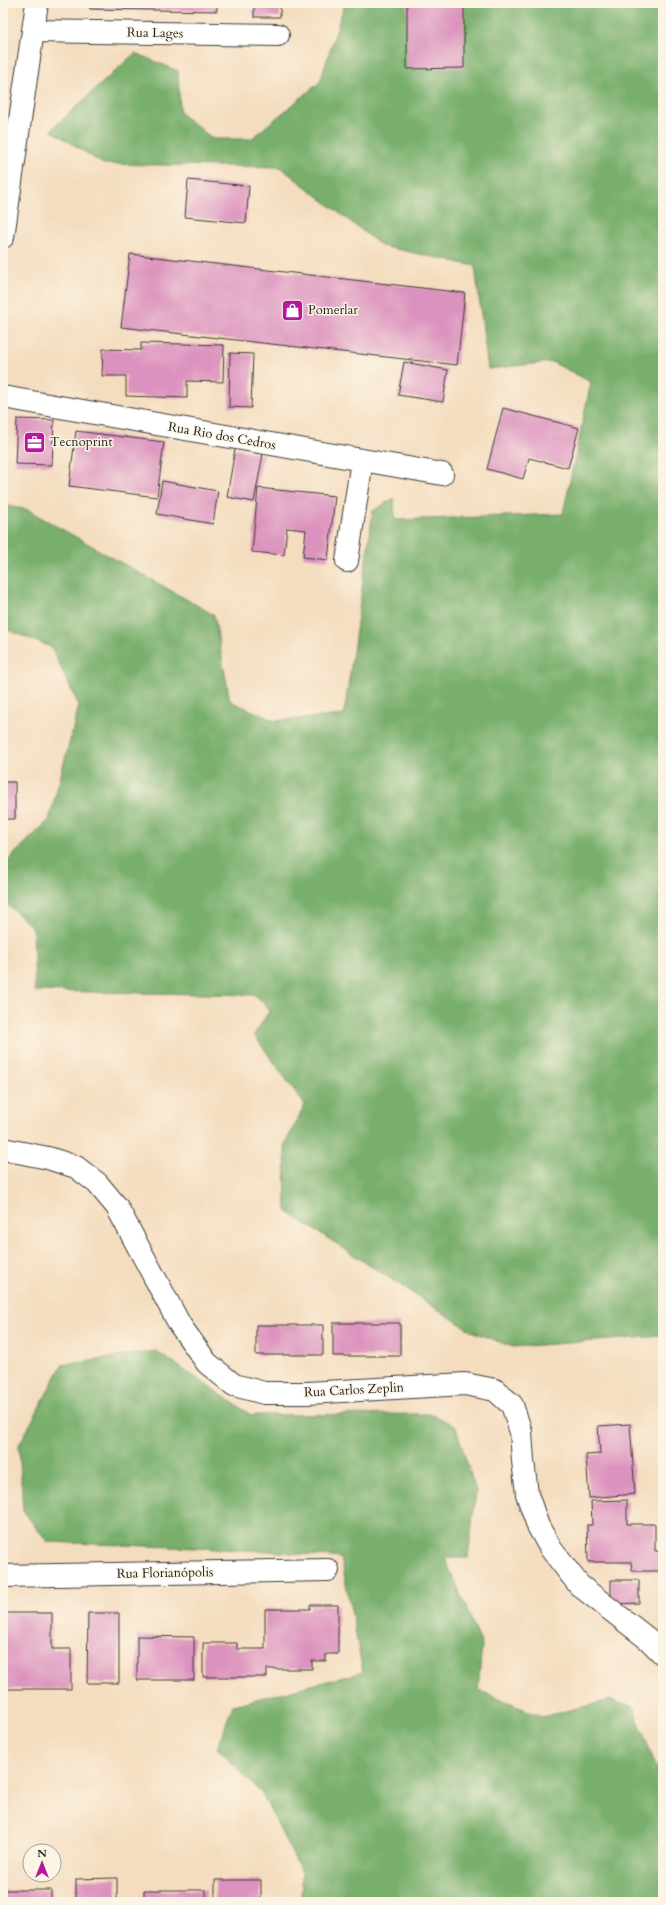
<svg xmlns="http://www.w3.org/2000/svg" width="666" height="1905" viewBox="0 0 666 1905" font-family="Cardo,serif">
<rect width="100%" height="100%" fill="#fcf5e5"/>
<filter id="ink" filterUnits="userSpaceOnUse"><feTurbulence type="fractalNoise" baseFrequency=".025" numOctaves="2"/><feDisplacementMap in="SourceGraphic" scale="8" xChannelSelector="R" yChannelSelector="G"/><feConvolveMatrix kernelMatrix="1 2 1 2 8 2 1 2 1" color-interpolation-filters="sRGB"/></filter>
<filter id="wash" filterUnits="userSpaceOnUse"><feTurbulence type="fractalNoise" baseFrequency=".012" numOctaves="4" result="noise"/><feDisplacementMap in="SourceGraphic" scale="16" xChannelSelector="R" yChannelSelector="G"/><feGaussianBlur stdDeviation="0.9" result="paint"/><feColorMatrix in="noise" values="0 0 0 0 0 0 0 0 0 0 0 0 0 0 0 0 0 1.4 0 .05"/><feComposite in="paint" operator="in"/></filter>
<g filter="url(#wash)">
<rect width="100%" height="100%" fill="#f4ddbf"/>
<path fill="#78af6c" stroke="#4a6644" d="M345 3H663V1336L513 1347 471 1331 286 1211 285 1144 305 1105 254 1035 270 1010 255 995 35 991 33 928 3 900V865L49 820 79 706 51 647 3 628V508L5 505 28 510 214 615 230 701 275 721 344 715 373 511 394 498 395 520 563 514 591 382 552 362 488 369 475 266 382 246 280 167 103 164 51 130 135 53 178 71 180 113 213 139H251L320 82Z
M156 1351 251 1415 430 1414 455 1425 476 1491 468 1558H445L482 1645 478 1690 542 1717 610 1700 633 1707 663 1784V1902H301L302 1873 262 1794 217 1748 233 1705 363 1672 341 1558 269 1551 48 1542 23 1511 19 1445 62 1365Z"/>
<g id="blocks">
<path fill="#dc92be" d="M90 3H217V11L90 9Z
M254 3H280V17H254Z
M407 3H464V68L407 69Z
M188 180 249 186 246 223 185 217Z
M130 254 465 293 457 365 121 327Z
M141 343 224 345 223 382 187 381V398L126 396V376H102L103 349 141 350Z
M230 353 253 354 251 408 229 407Z
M404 362 448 370 443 402 398 395Z
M503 408 579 428 568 468 529 458 523 479 487 469Z
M17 419 54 420 52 465 15 464Z
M76 431 164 442 157 497 69 486Z
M235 449 263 454 254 502 227 497Z
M162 481 218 491 213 524 157 514Z
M258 488 335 496 328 560 303 557 306 530 287 528 284 555 252 552Z
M3 782H15V819H3Z
M333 1323H400V1356H333Z
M256 1325H323V1355H256Z
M630 1424 635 1494 589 1498 586 1455 600 1454 598 1426Z
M627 1500V1524H655V1551H663V1571H632L631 1562H588L587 1525H592L591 1501Z
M611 1580H639V1603L611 1604Z
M310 1605H338V1654H326V1661H312V1669H267V1677H203V1643H237V1649H265V1609H310Z
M3 1613H52V1649H71V1689H3Z
M88 1613H119V1683H87Z
M137 1636 194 1637V1680H137Z
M117 1878V1902H76V1879Z
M215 1880H261V1902H215Z
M3 1890H51V1902H3Z
M144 1890H206V1902H144Z"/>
</g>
</g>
<g filter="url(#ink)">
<use href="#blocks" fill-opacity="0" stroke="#3c3934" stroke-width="1"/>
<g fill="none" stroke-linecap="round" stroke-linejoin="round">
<defs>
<path id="minor" d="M33 31 278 35
M3 397 442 474
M347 561 362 460
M3 1149 48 1158 76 1167 97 1183 117 1207 180 1325 207 1363 234 1385 264 1393H307L465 1384 495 1390 512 1405 521 1432 523 1461 527 1494 538 1526 551 1549 579 1585 648 1639 663 1654
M3 1576 328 1570"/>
<path id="primary" d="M3 237 37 3"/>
</defs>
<use href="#minor" stroke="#3c3934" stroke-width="24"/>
<use href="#primary" stroke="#3c3934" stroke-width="24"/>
<use href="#minor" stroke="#fff" stroke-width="22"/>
<use href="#primary" stroke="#fff" stroke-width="22"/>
</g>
</g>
<defs>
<symbol id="shop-square" viewBox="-11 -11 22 22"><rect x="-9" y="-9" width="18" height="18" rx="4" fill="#b5179e" stroke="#fcf5e5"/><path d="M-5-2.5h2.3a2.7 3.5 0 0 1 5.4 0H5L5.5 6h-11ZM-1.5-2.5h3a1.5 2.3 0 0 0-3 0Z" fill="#fff"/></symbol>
<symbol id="office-square" viewBox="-11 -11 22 22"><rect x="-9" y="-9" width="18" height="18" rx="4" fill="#b5179e" stroke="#fcf5e5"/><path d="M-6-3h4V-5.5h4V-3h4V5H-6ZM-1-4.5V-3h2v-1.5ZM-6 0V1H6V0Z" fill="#fff"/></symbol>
</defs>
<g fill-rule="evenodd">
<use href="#shop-square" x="280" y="298" width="25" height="25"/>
<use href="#office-square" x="22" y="430" width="25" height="25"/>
</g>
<g text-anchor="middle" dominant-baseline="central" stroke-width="3" stroke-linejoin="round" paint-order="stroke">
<g font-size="13" fill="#1c1c1c" stroke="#fcf5e5">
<text transform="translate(155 33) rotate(1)">Rua Lages</text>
<text transform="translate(222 436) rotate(10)">Rua Rio dos Cedros</text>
<text transform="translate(354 1390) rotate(-3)">Rua Carlos Zeplin</text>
<text transform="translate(165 1573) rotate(-1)">Rua Florianópolis</text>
</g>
<g font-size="13" fill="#1c1c1c" stroke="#fcf5e5" text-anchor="start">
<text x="308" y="310">Pomerlar</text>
<text x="50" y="442">Tecnoprint</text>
</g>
</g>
<rect width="666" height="1905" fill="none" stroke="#fcf5e5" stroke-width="16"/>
<g transform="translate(42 1863)"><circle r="19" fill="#fcf5e5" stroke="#a29e95"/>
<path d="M0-3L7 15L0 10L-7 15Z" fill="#b5179e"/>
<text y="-6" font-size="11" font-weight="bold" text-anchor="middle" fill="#1c1c1c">N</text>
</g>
</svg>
